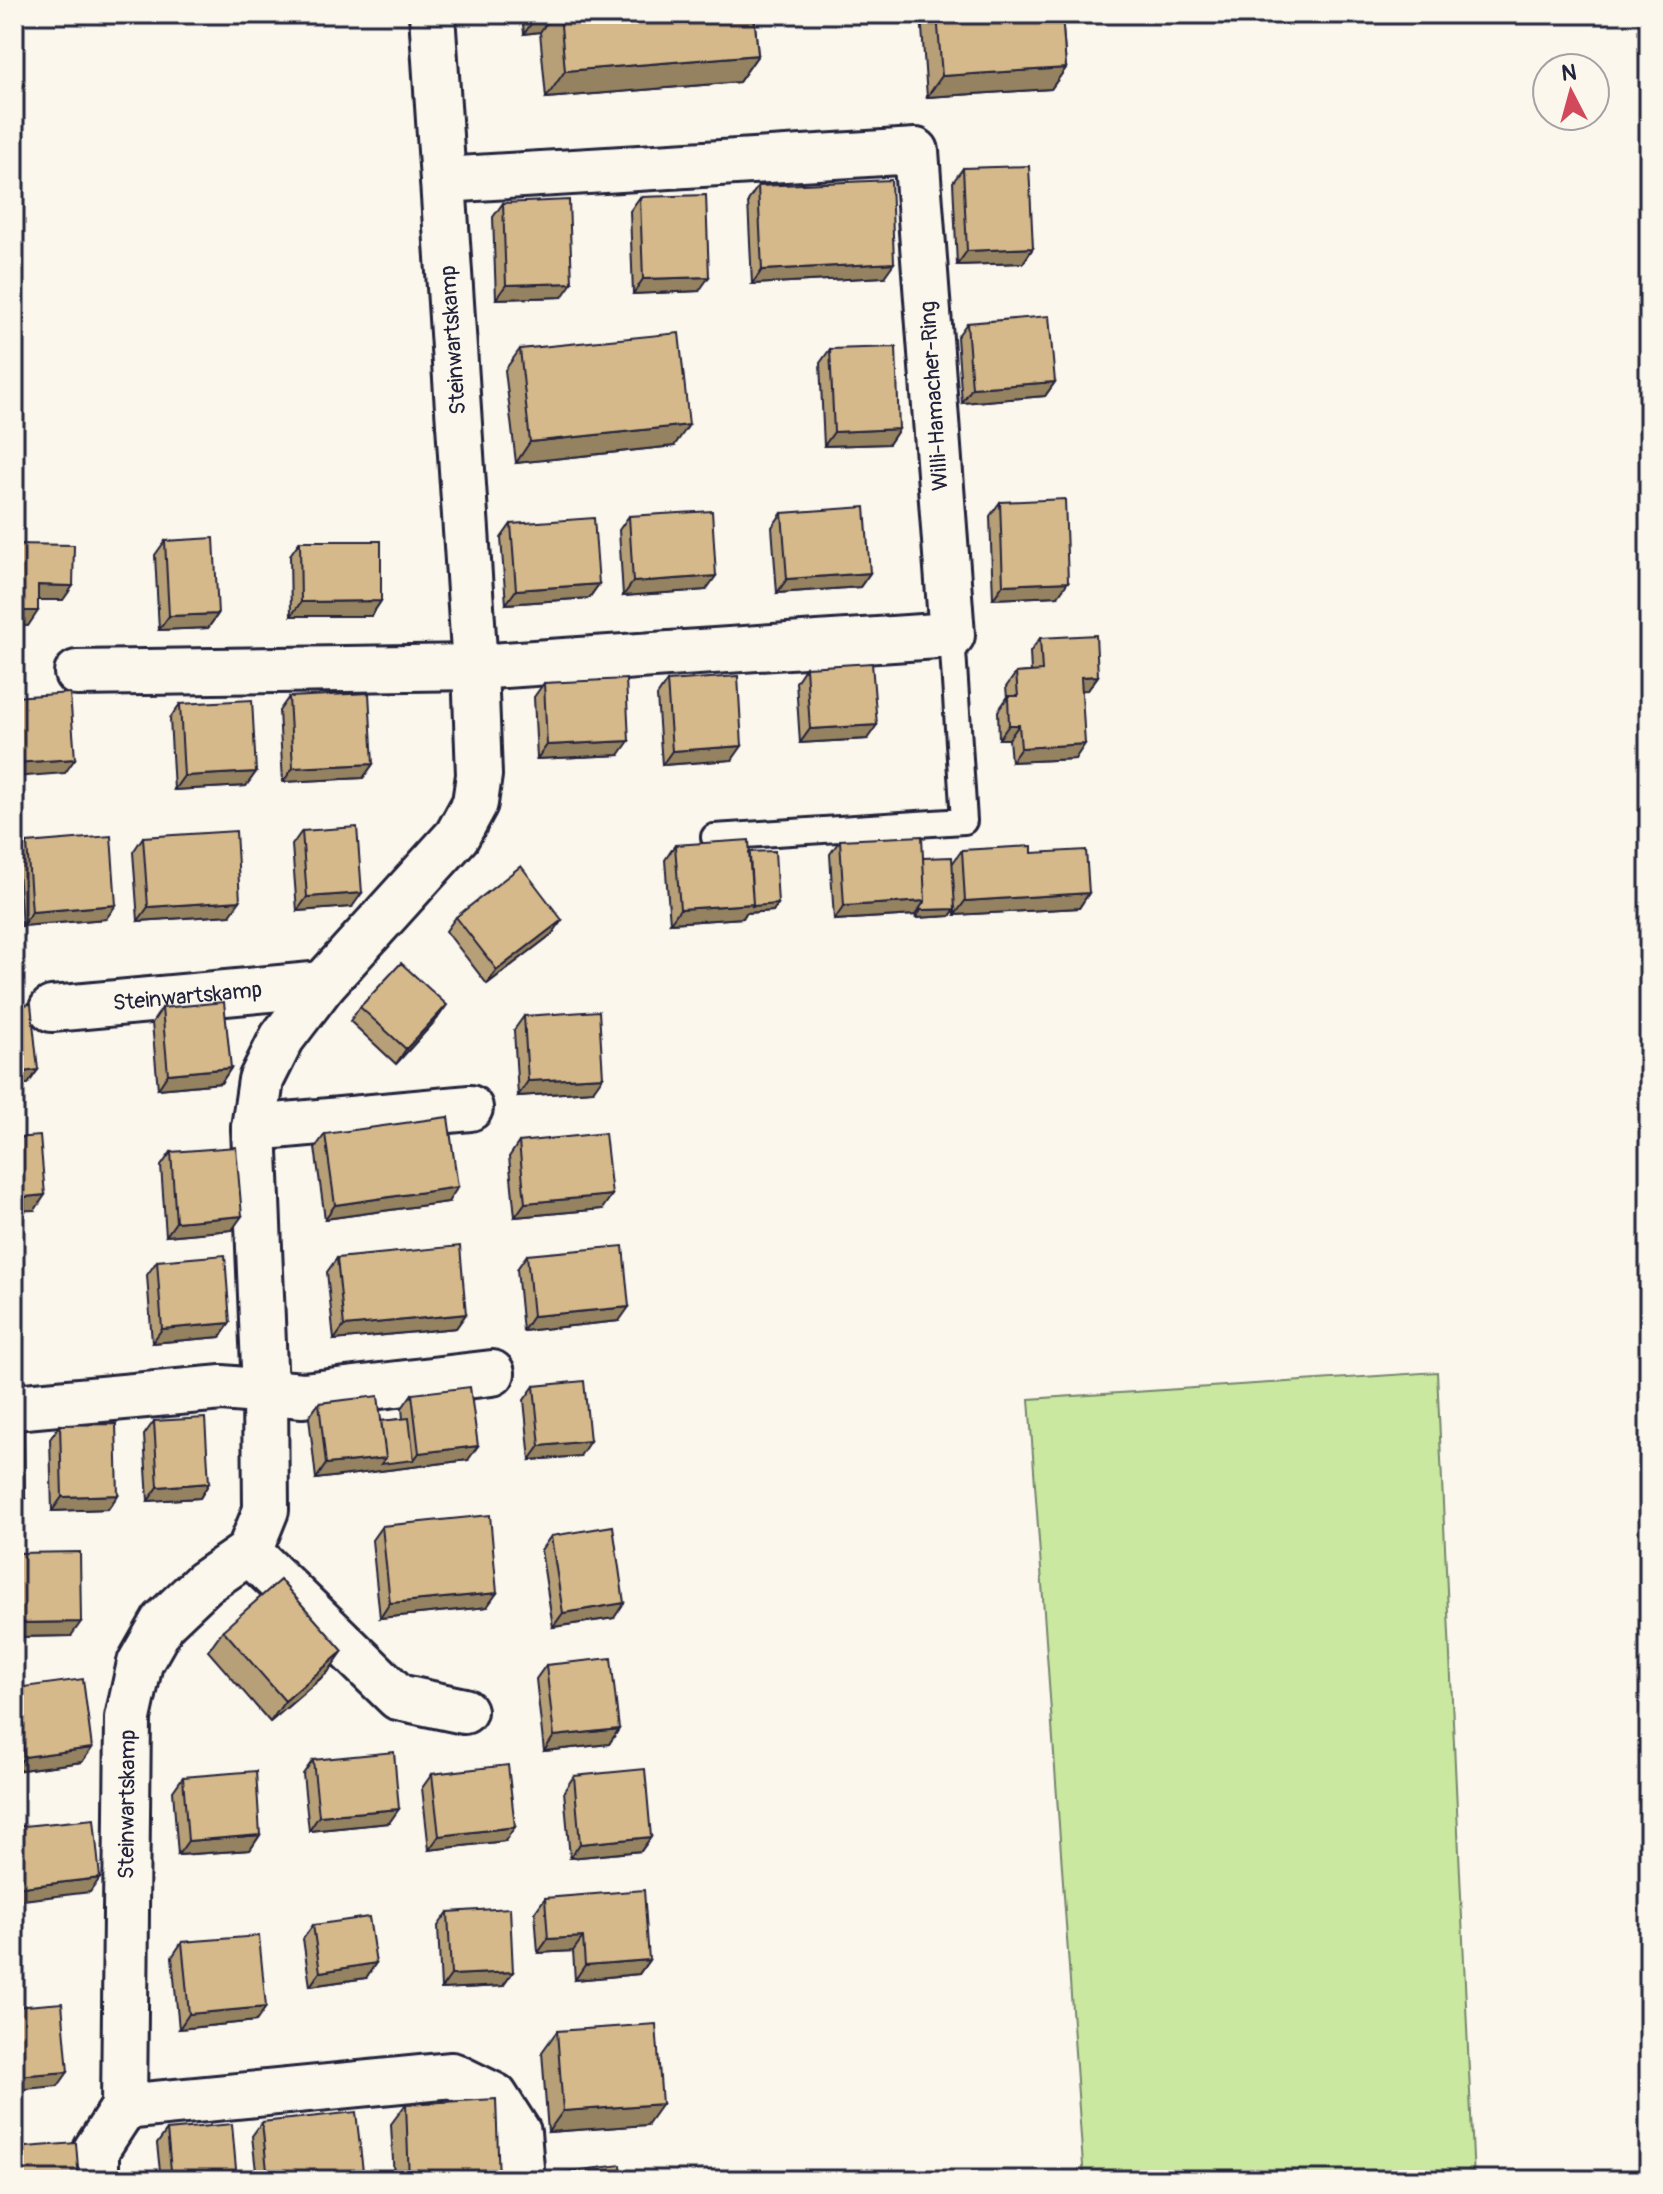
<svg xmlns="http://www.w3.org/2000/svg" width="1663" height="2194" viewBox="0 0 1663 2194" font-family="Pangolin,sans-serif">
<rect width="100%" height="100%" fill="#fbf7ec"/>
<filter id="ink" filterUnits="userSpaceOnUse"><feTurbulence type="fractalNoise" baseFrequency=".0125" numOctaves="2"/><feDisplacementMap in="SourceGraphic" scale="16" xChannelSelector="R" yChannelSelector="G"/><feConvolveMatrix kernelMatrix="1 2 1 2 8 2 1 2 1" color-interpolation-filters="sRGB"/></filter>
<g filter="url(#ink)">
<path fill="#cae8a0" stroke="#76856e" stroke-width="2" d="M1437 1372 1474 2180H1084L1029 1399Z"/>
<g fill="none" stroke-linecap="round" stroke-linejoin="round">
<defs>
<path id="lane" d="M714 837 964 821 952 635"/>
<g id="street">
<path d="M77 673 475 667 952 635 916 151 443 180"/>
<path id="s1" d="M52 1009 323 984"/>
<path d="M254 1128 470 1108"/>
<path d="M14 1407 222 1388 303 1395 492 1373"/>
<path d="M249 1552 398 1697 464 1711"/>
<path d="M124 2107 452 2075 495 2096 518 2132 522 2180"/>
<path id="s2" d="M96 2180V2150L124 2107 128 1718 140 1663 164 1621 204 1583 249 1552 266 1510 265 1391 254 1128 261 1080 282 1038 323 984 457 836 475 803 479 775 475 667 432 14"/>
</g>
</defs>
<use href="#lane" stroke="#22223b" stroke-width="30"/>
<use href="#street" stroke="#22223b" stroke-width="50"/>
<use href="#lane" stroke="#fbf7ec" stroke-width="24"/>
<use href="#street" stroke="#fbf7ec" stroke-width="44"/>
</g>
<path fill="#b79f77" stroke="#22223b" stroke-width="2" d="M522 14H754L758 55 739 82 546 98 540 32 524 34Z
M921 14H1062L1066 68 1051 89 927 97Z
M963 168 1033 248 1023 263 957 265 953 182Z
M758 186 884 277 752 284 748 201Z
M640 197 699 291 633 294 630 211Z
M503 203 562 297 496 299 493 217Z
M967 323 1055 382 1045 396 962 403 957 337Z
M520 349 674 446 516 463 505 370Z
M830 349 899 429 889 444 824 446 820 363Z
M1000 502 1058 596 993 599 990 516Z
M782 513 870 573 860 587 777 593 772 527Z
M629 516 706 590 623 596 619 530Z
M511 524 599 584 589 598 506 604 501 538Z
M165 541 218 614 208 628 159 630 155 555Z
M300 541 381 601 371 616H291L290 555Z
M1040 638 1098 676 1088 690H1082L1075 759 1011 762 1009 739H999L998 711 1007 698 1006 687 1016 673 1031 672 1030 652Z
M806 667 867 739 800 743 796 682Z
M667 681 732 760 662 765 657 696Z
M544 683 619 755 537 759 534 697Z
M289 697 373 764 363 778 283 782 279 711Z
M180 704 256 772 246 786 174 790 170 718Z
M302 831 352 907 297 911 292 845Z
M143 837 230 915 138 921 133 852Z
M840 840 952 864 962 850 1032 853 1089 893 1079 908 955 915V909L950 916 916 918 915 915 834 920 830 854Z
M27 843 106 919 22 926 17 857Z
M675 845 749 852 778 904 773 911 746 913 743 918 670 923 665 860Z
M456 917 562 920 552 934 487 984 446 931Z
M360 1007 437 1019 396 1064 350 1021Z
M162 1008 231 1068 221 1083 158 1089 152 1023Z
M524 1016 593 1091 518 1096 514 1030Z
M325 1134 448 1202 325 1219 315 1148Z
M519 1142 602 1209 515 1217 509 1157Z
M171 1152 232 1230 166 1236 161 1166Z
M527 1255 619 1321 523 1331 517 1269Z
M337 1258 466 1314 456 1328 334 1340 327 1272Z
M157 1261 230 1323 220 1337 152 1343 147 1275Z
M534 1386 580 1456 530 1460 524 1400Z
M412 1394 468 1460 316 1479 309 1417 319 1403 381 1421 403 1419 402 1408Z
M154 1421 209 1483 200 1498 148 1501 144 1435Z
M60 1425 118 1495 108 1509 52 1511 50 1439Z
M382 1526 487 1607 380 1618 372 1540Z
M551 1536 614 1618 553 1627 541 1550Z
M15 1553 71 1636 14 1637Z
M223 1630 328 1672 270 1722 208 1651Z
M546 1665 619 1729 609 1744 544 1751 536 1679Z
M16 1688 92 1748 82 1762 14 1771V1690Z
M313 1760 389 1823 309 1831 303 1774Z
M432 1774 505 1841 429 1850 422 1788Z
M574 1776 651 1837 641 1851 570 1858 564 1791Z
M183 1777 260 1835 250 1850 178 1855 173 1791Z
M545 1898 649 1960 639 1974 575 1980 573 1951 538 1953 535 1912Z
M448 1912 513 1972 503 1986 441 1989 438 1926Z
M313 1925 366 1978 310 1986 303 1939Z
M182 1942 266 2007 256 2021 179 2029 172 1957Z
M557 2031 647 2125 548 2132 542 2052Z
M406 2104 499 2180H394L391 2124Z
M262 2122 364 2180H257L252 2136Z
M167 2130 237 2180H161L157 2144Z"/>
<path fill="#958261" stroke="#22223b" stroke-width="2" d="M538 14H553L540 32 524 34Z
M758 55 739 82 546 98 565 71Z
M1066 68 1051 89 927 97 942 76Z
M1033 248 1023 263 957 265 967 251Z
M894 263 884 277 752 284 762 270Z
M709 277 699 291 633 294 643 279Z
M572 283 562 297 496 299 506 285Z
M1055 382 1045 396 962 403 972 388Z
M689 425 674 446 516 463 530 442Z
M899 429 889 444 824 446 834 432Z
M870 573 860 587 777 593 787 579Z
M716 576 706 590 623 596 633 582Z
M1068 582 1058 596 993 599 1003 585Z
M599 584 589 598 506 604 516 590Z
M38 585 73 586 63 600H28Z
M381 601 371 616H291L301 602Z
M14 611H38L28 626 14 625Z
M218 614 208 628 159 630 169 616Z
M1098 676 1088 690 1071 691 1081 677Z
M877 725 867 739 800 743 810 729Z
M1009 725H1019L1009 739H999Z
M629 741 619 755 537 759 547 745Z
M1085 744 1075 759 1011 762 1021 748Z
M742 746 732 760 662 765 672 751Z
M75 759 65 773 14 777V763Z
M373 764 363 778 283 782 293 768Z
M256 772 246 786 174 790 184 776Z
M362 893 352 907 297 911 307 897Z
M1089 893 1079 908 955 915 965 901Z
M240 901 230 915 138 921 148 907Z
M925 901 915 915 834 920 844 906Z
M753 904H778L773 911 746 913 743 918 670 923 680 909Z
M116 905 106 919 22 926 32 912Z
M955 909 950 916 916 918 921 910Z
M562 920 552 934 487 984 497 970Z
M447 1005 437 1019 396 1064 406 1049Z
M231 1068 221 1083 158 1089 168 1074Z
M38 1070 28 1084 14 1086V1073Z
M603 1077 593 1091 518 1096 528 1081Z
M458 1187 448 1202 325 1219 335 1205Z
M45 1195 35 1210 14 1211V1198Z
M612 1195 602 1209 515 1217 525 1203Z
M242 1216 232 1230 166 1236 176 1222Z
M629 1307 619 1321 523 1331 533 1316Z
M466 1314 456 1328 334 1340 344 1326Z
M230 1323 220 1337 152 1343 162 1329Z
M590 1441 580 1456 530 1460 540 1446Z
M478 1446 468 1460 316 1479 326 1464 386 1458 414 1460 419 1453Z
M209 1483 200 1498 148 1501 158 1487Z
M118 1495 108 1509 52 1511 62 1497Z
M14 1499H25L15 1513H14Z
M497 1593 487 1607 380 1618 390 1603Z
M624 1603 614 1618 553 1627 563 1613Z
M81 1622 71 1636 14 1637V1625L16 1623Z
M343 1651 328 1672 270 1722 285 1701Z
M619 1729 609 1744 544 1751 554 1736Z
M92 1748 82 1762 14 1771 24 1757Z
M399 1809 389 1823 309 1831 319 1816Z
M515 1827 505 1841 429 1850 439 1836Z
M260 1835 250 1850 178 1855 188 1841Z
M651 1837 641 1851 570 1858 580 1844Z
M100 1878 90 1892 14 1901V1888Z
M583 1937 573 1951 538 1953 548 1939Z
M649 1960 639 1974 575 1980 585 1965Z
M376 1963 366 1978 310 1986 320 1972Z
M513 1972 503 1986 441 1989 451 1975Z
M266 2007 256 2021 179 2029 189 2014Z
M68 2072 58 2086 14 2090V2076Z
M662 2104 647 2125 548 2132 563 2111Z"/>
<path fill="#d5b98a" stroke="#22223b" stroke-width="2" d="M560 14H754L758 55 565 71Z
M937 14H1062L1066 68 942 76Z
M1029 166 1033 248 967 251 963 168Z
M891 180 894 263 762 270 758 186Z
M706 195 709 277 643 279 640 197Z
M569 200 572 283 506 285 503 203Z
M1049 316 1055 382 972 388 967 323Z
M679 333 689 425 530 442 520 349Z
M896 347 899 429 834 432 830 349Z
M1065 499 1068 582 1003 585 1000 502Z
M865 507 870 573 787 579 782 513Z
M712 511 716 576 633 582 629 516Z
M594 518 599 584 516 590 511 524Z
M214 538 218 614 169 616 165 541Z
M300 541H381V601L301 602Z
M14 544 74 545 73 586 38 585V611H14Z
M1096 635 1098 676 1081 677 1085 744 1021 748 1019 725H1009L1008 696H1018L1016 673 1042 671 1040 638Z
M872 663 877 725 810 729 806 667Z
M738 676 742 746 672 751 667 681Z
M626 679 629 741 547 745 544 683Z
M70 693 75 759 14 763V697Z
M369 693 373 764 293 768 289 697Z
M252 700 256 772 184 776 180 704Z
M357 827 362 893 307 897 302 831Z
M236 831 240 901 148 907 143 837Z
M111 836 116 905 32 912 27 843Z
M922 836 925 901 844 906 840 840Z
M749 840 753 904 680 909 675 845Z
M1032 846V853L1086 850 1089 893 965 901 962 850Z
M775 851 778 904 752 906 753 904 749 852Z
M952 857 955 909 921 910 920 908 925 901 923 858Z
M521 866 562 920 497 970 456 917Z
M401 963 447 1005 406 1049 360 1007Z
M224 1002 231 1068 168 1074 162 1008Z
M31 1004 38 1070 14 1073V1006Z
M599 1011 603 1077 528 1081 524 1016Z
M448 1117 458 1187 335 1205 325 1134Z
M605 1133 612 1195 525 1203 519 1142Z
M40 1136 45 1195 14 1198V1138Z
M236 1147 242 1216 176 1222 171 1152Z
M460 1246 466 1314 344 1326 337 1258Z
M623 1246 629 1307 533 1316 527 1255Z
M225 1255 230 1323 162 1329 157 1261Z
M584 1381 590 1441 540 1446 534 1386Z
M470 1387 478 1446 419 1453 412 1394Z
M378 1396 386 1458 326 1464 319 1403Z
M205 1418 209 1483 158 1487 154 1421Z
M409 1418 414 1460 381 1464 386 1458 381 1421Z
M116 1424 118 1495 62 1497 60 1425Z
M14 1430H24L25 1499H14Z
M490 1515 497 1593 390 1603 382 1526Z
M613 1526 624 1603 563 1613 551 1536Z
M80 1552 81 1622 16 1623 15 1553Z
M280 1580 343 1651 285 1701 223 1630Z
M611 1658 619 1729 554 1736 546 1665Z
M83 1679 92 1748 24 1757 16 1688Z
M394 1752 399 1809 319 1816 313 1760Z
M508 1765 515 1827 439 1836 432 1774Z
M645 1769 651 1837 580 1844 574 1776Z
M256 1771 260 1835 188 1841 183 1777Z
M94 1819 100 1878 14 1888V1827Z
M644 1890 649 1960 585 1965 583 1937 548 1939 545 1898Z
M510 1908 513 1972 451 1975 448 1912Z
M369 1917 376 1963 320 1972 313 1925Z
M259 1936 266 2007 189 2014 182 1942Z
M62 2003 68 2072 14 2076V2007Z
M656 2024 662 2104 563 2111 557 2031Z
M496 2099 499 2180H409L406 2104Z
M356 2112 364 2180H268L262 2122Z
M232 2124 237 2180H172L167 2130Z
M76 2143 79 2180H14V2148Z
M621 2165 622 2180H548L547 2174Z"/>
</g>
<g text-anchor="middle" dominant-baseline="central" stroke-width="6" stroke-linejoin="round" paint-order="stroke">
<g font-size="22" fill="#22223b" stroke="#fbf7ec">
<text transform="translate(453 340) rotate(-94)">Steinwartskamp</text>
<text transform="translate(934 396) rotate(-94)">Willi-Hamacher-Ring</text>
<text stroke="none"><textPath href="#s1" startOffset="136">Steinwartskamp</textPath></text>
<text stroke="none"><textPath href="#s2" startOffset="384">Steinwartskamp</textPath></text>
</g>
</g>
<rect width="1663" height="2194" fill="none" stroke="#fbf7ec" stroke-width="48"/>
<rect x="24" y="24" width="1615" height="2146" fill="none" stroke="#22223b" stroke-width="3" filter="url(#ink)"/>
<g transform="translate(1571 92) rotate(354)"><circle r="38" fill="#fbf7ec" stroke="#a4a2a5" stroke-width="2"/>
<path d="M0-6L14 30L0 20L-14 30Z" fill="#d1495b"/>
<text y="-12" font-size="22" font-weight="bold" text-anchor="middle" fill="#22223b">N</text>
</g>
</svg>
